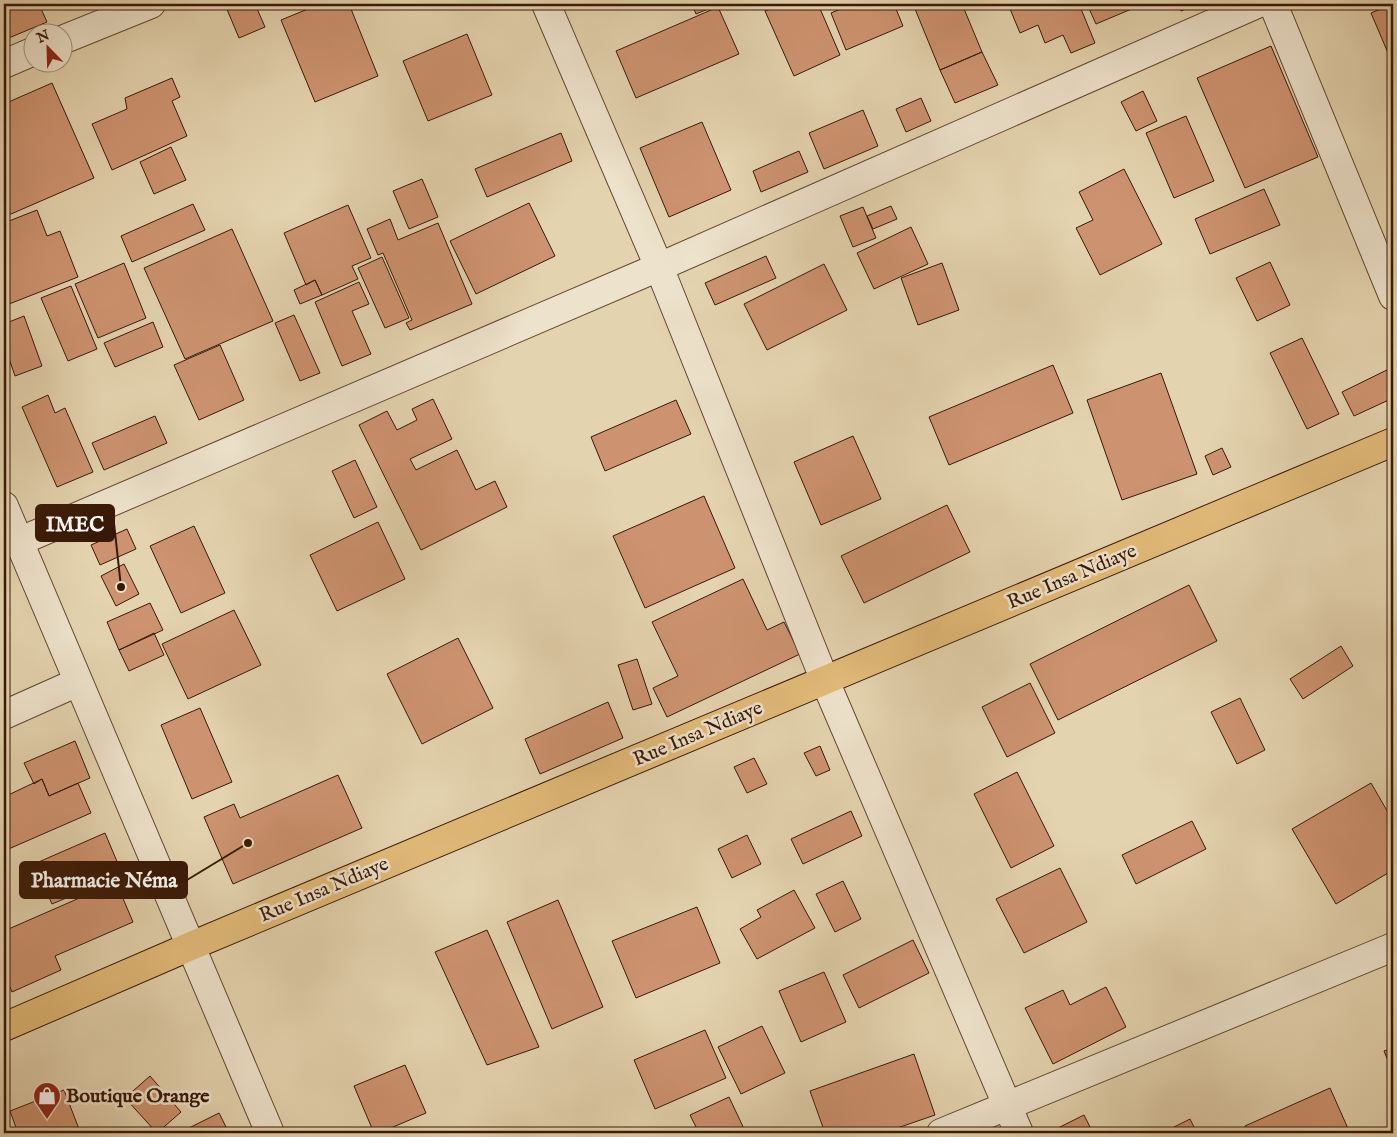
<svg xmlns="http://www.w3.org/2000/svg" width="1397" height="1137" viewBox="0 0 1397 1137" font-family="'IM FELL English',serif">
<rect width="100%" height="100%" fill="#e4d3af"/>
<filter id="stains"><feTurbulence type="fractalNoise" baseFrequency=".004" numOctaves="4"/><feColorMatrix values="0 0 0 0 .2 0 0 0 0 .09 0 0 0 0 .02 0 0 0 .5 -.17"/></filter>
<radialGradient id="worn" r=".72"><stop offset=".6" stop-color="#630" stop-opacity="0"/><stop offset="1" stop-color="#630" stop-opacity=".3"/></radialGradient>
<path fill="#cd9370" stroke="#381906" d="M4 4H39L47 22 4 40Z
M234 4H255L265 27 239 38 226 7Z
M320 4H349L378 76 315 102 281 20Z
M692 4H720L696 14Z
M782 4H818L840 55 794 76 765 11Z
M852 4H894L903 26 846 50 831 13Z
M913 4H962L982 52 940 70Z
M1008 4H1079L1095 43 1071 53 1063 35 1045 43 1038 25 1020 33Z
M1087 4H1141V5L1096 24Z
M1178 4H1198L1181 11Z
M1393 4V51L1388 53 1371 13Z
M718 7 739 54 636 98 616 51Z
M467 34 492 95 428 121 403 61Z
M1271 46 1318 157 1245 188 1197 78Z
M982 52 998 85 955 103 940 70Z
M172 78 180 97 172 101 187 136 112 170 92 124 127 109 125 98Z
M52 83 94 178 4 217V104Z
M1143 91 1157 121 1136 131 1121 102Z
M921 98 931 121 906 132 896 109Z
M863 110 878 146 824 169 809 133Z
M1186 116 1214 181 1174 198 1146 133Z
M702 122 731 190 669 217 640 148Z
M561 133 572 161 487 197 475 169Z
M171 147 186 180 154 194 140 162Z
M799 151 808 172 761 192 753 171Z
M1124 169 1162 244 1100 275 1076 228 1093 220 1079 192Z
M422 179 438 217 409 229 393 191Z
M1264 189 1280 225 1210 254 1195 219Z
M529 203 555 256 476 294 450 241Z
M193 204 205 230 132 262 121 236Z
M348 205 371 258 352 266 358 279 322 295 315 280 306 285 284 233Z
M891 206 897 219 873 229 867 216Z
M863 207 876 238 853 247 840 216Z
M37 210 47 236 60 231 78 277 4 306V223Z
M390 219 398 240 438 223 472 304 410 330 406 323 412 320 383 253 378 255 367 229Z
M911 227 928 264 874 289 857 253Z
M232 229 273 321 185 359 144 268Z
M766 256 776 278 715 305 705 283Z
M382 257 409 318 385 328 358 268Z
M1270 262 1290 305 1257 321 1236 278Z
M124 263 146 318 98 338 75 284Z
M942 263 959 310 918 325 901 278Z
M824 264 847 310 767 350 744 304Z
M315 280 322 295 300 304 294 290Z
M359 282 369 304 352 311 371 354 342 366 315 302Z
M71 286 97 349 68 361 41 298Z
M294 315 320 373 300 381 275 323Z
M24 316 42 366 15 376 4 344V324Z
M153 322 163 347 115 367 104 343Z
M1302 338 1339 414 1307 429 1270 353Z
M220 345 244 400 199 420 174 365Z
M1053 365 1073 413 949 465 929 417Z
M1393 367V398L1354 416 1342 392Z
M1161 373 1197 474 1122 500 1087 400Z
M48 395 55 413 65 408 93 472 57 487 22 407Z
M433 399 452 439 410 459 416 470 457 450 476 490 495 481 507 507 421 550 359 425 387 411 397 430 417 420 412 409Z
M676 400 691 434 605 471 591 437Z
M155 416 167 443 104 470 92 443Z
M853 436 881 499 821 525 794 462Z
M1222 448 1231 467 1213 475 1205 456Z
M355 460 377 507 354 518 332 471Z
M704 496 735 568 645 608 613 536Z
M947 505 970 552 864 603 841 556Z
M378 522 405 579 337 611 310 555Z
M194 526 225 593 181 613 150 546Z
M127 529 136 549 100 565 91 545Z
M124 564 139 594 116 606 101 576Z
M743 579 767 630 784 622 800 654 667 717 653 688 678 676 652 622Z
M1189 585 1217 641 1058 720 1030 664Z
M150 603 163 630 119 650 107 622Z
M234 610 261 665 188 699 162 644Z
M154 633 164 655 129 671 119 650Z
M458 638 493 708 422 744 387 674Z
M1341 646 1353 666 1303 699 1290 679Z
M637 659 652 704 633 710 618 665Z
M1030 683 1055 733 1007 757 982 707Z
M1240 698 1265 750 1237 764 1211 712Z
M608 702 623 738 540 774 525 739Z
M200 708 232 782 192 799 161 725Z
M75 741 90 778 49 796 42 779 34 784 24 763Z
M820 746 830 770 816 776 804 753Z
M754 758 767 784 747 793 734 767Z
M1017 772 1054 846 1011 868 974 794Z
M338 775 362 828 233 884 204 817 234 804 240 818Z
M42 779 49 796 78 783 91 813 4 851V797Z
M1371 783 1393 821V870L1336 904 1292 829Z
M851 811 862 836 803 864 791 839Z
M1192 821 1206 849 1136 884 1122 855Z
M105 833 121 871 115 873 116 877 52 904 34 864Z
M747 835 761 864 732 878 718 849Z
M1060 868 1087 922 1024 953 996 899Z
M843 881 861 919 835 932 816 894Z
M116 882 133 922 55 956 61 970 12 992 4 973V931Z
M794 890 815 928 757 959 740 929 761 917 757 910Z
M558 900 603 1007 552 1029 507 922Z
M697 907 720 963 636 998 612 941Z
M487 930 539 1047 487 1065 435 952Z
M913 940 929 973 859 1008 843 975Z
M824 972 846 1022 801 1042 779 991Z
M1106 987 1126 1027 1053 1064 1025 1008 1063 990 1070 1005Z
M762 1026 785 1073 741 1094 718 1047Z
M705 1030 726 1078 655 1109 634 1060Z
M1393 1048V1073L1384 1051Z
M914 1054 935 1115 883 1133H825L810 1091Z
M405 1065 426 1113 379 1133H374L354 1086Z
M150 1076 181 1112 157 1133 125 1098Z
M1330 1088 1350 1133H1248L1245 1126Z
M64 1090 79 1129 69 1133H18L10 1111Z
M729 1097 746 1133H699L690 1115Z
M219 1113 229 1133H189L187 1129Z
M1084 1115 1093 1133H1050V1132Z
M1190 1119 1197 1133H1162Z"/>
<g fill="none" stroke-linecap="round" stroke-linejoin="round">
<defs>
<path id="minor" d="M546 4 659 267 825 681 1019 1133
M1273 4 1393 296
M62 40 151 4
M4 64 32 52
M4 506 270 1133
M18 542 659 267 1257 4
M4 715 78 682
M941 1133 1393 947"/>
<path id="major" d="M4 1027 191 946 1393 442"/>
</defs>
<use href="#minor" stroke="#634830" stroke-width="30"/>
<use href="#major" stroke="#381906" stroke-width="30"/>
<use href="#minor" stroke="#ede2cb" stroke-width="28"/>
<use href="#major" stroke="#e2ba78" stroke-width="28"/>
</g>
<defs>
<symbol id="shop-pin" viewBox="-11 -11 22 30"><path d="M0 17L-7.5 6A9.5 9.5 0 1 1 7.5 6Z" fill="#8f2418" stroke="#ede2cb"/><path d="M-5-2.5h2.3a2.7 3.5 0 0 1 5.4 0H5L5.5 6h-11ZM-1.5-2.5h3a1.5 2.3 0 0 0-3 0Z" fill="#fff"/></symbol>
</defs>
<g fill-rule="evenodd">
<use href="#shop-pin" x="31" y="1080" width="32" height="43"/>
</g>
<g text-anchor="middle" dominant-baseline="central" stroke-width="5" stroke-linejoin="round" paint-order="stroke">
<g font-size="20" fill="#381906" stroke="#ede2cb">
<text transform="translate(1072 577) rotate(-23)">Rue Insa Ndiaye</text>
<text transform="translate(698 734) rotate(-23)">Rue Insa Ndiaye</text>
<text transform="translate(324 890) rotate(-23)">Rue Insa Ndiaye</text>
</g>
<g font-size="20" font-weight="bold" fill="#381906" stroke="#ede2cb" text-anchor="start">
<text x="66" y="1096">Boutique Orange</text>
</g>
</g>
<path fill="none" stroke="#381906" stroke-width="2" d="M121 587L114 523M248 843L187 880"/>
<g fill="#381906" stroke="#ede2cb" stroke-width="2">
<circle cx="121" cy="587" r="5"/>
<circle cx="248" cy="843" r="5"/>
</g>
<g fill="#381906" stroke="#381906" stroke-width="2">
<rect x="36" y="505" width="78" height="36" rx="5"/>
<rect x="20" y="862" width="167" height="36" rx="5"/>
</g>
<g font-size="21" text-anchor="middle" font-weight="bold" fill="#fff">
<text x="75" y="531">IMEC</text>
<text x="104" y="887">Pharmacie Néma</text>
</g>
<rect width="1397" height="1137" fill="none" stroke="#e4d3af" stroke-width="20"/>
<rect x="5" y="5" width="1387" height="1127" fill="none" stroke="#381906" stroke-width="2.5"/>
<rect x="10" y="10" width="1377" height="1117" fill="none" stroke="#381906"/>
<g transform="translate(48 48) rotate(337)"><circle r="24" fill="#ede2cb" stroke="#a5927c"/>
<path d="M0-4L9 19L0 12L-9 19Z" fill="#8f2418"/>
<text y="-8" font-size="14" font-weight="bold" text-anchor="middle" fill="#381906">N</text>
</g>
<rect width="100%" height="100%" filter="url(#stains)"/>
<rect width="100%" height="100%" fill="url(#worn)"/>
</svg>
